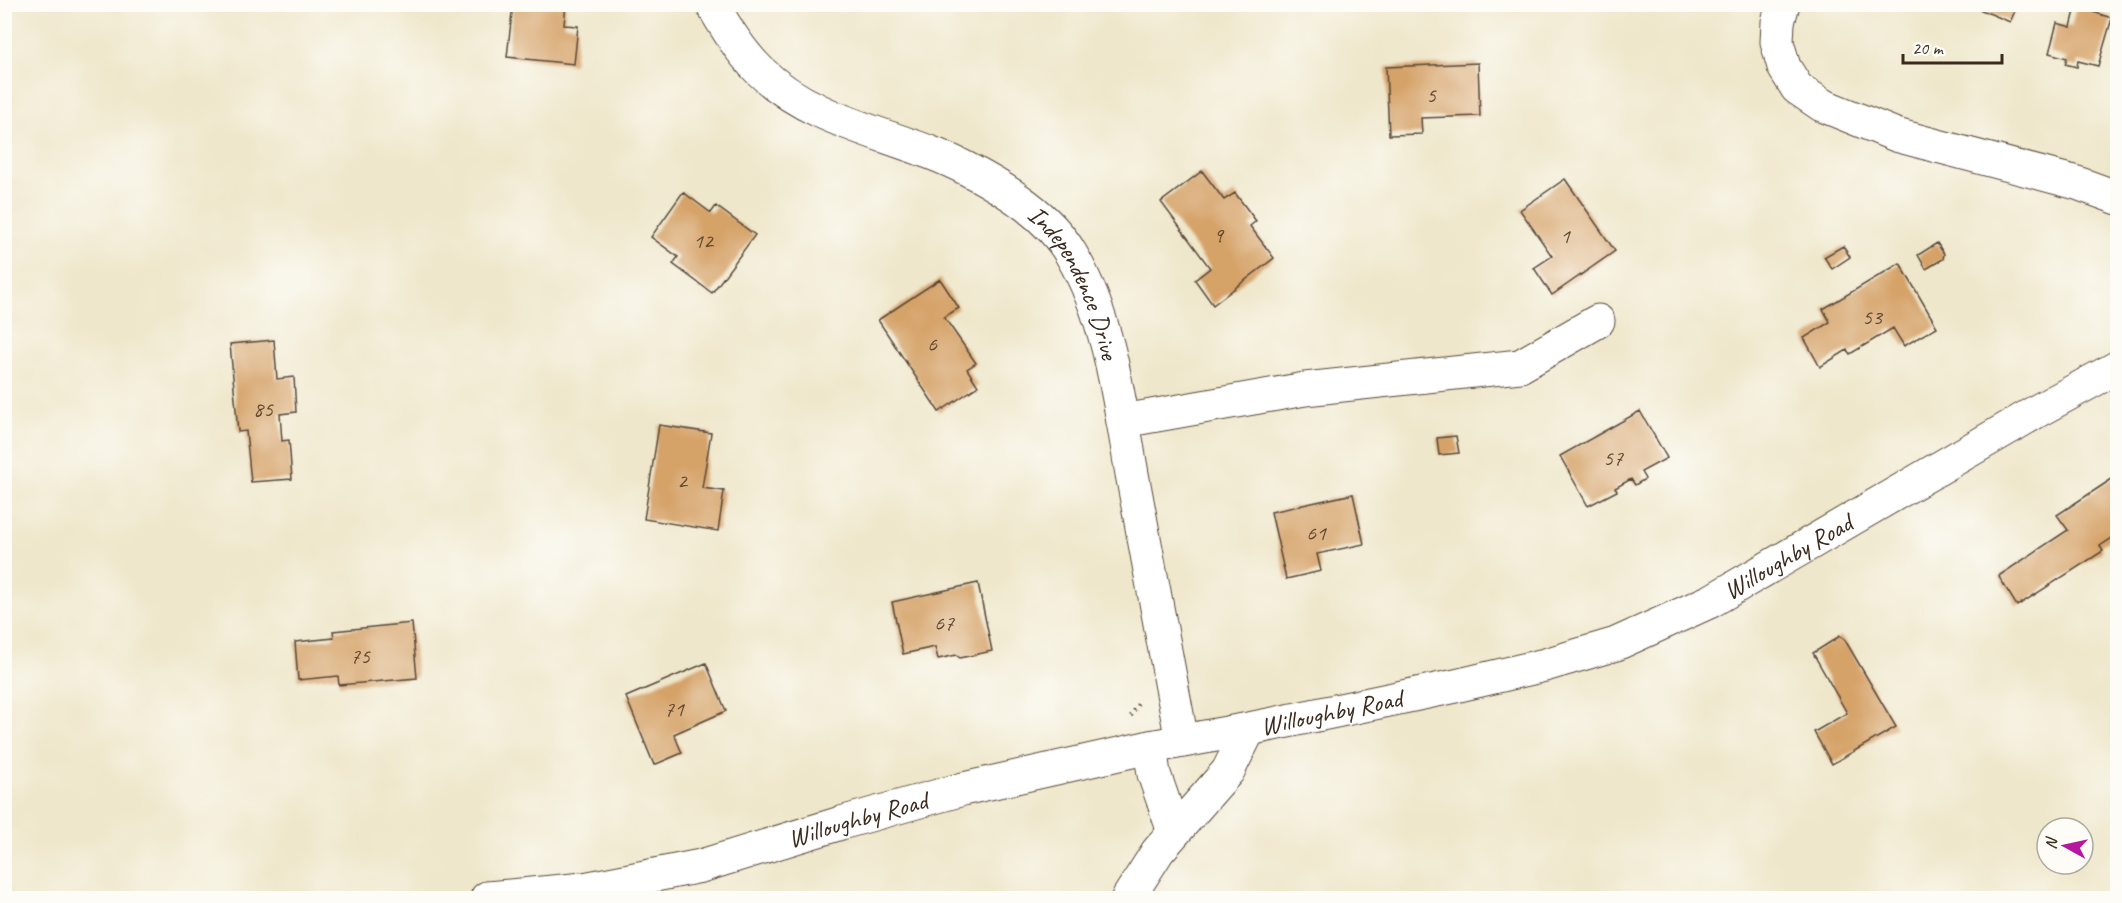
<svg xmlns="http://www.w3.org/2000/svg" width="2122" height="903" viewBox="0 0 2122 903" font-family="Caveat,sans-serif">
<rect width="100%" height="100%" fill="#fdfcf7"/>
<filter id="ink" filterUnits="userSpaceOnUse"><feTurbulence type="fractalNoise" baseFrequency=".0167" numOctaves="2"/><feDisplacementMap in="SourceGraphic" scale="12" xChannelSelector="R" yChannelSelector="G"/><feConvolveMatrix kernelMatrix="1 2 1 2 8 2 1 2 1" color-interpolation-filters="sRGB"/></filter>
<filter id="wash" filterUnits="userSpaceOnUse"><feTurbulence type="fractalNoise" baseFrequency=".008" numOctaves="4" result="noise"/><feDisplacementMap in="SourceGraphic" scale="24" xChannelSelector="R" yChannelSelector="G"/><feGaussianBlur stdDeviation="1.35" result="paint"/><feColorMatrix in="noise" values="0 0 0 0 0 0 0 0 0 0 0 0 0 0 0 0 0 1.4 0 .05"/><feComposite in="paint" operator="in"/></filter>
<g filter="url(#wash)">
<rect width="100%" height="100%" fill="#efe7cb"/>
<g id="blocks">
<path fill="#d5a268" d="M513 4H566L564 25 578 26 574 64 507 57Z
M1967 4H2018L2010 22Z
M2076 7 2112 18 2098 66 2078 61 2077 67 2065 64 2067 58 2049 53 2057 23 2071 27Z
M1478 63 1480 116 1421 118 1422 134 1389 135 1386 67Z
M1202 171 1224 200 1235 193 1256 221 1250 226 1274 258 1213 305 1195 280 1210 268 1161 202Z
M1565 179 1615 251 1552 295 1534 268 1552 256 1520 210Z
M683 192 711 213 716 206 755 235 712 293 673 264 678 257 651 237Z
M1937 243 1944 254 1943 259 1926 269 1918 255Z
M1843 246 1850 257 1832 269 1824 257Z
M1900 263 1937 327 1904 346 1893 328 1850 354 1847 350 1820 367 1804 338 1830 322 1823 309Z
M940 279 959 308 944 317 976 363 967 369 978 386 939 412 878 320Z
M274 340 277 379 294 377 296 412 280 414 282 441 289 440 292 479 251 482 246 431 238 432 230 344Z
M1640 411 1667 458 1641 472 1645 479 1635 485 1631 479 1615 488 1617 491 1588 506 1560 456Z
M659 425 711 433 702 488 724 491 718 531 644 519Z
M1456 436 1459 453 1439 455 1437 438Z
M2118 475V534L2100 546 2103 551 2017 606 1999 577 2000 575 2068 530 2057 515Z
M1353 494 1364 544 1317 554 1321 571 1286 579 1271 512Z
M978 583 992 651 960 658 956 655 938 659 935 647 903 654 892 602Z
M412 623 417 678 339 685 338 676 298 680 295 642 334 638 333 631Z
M1840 636 1845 640 1896 727 1832 764 1814 732 1847 713 1813 653Z
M706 663 726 711 674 734 682 753 654 765 626 697Z"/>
</g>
</g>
<g filter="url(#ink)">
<use href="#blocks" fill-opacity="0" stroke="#564638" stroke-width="1.5"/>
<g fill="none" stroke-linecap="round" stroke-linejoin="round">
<defs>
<g id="minor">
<path id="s1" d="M712 4C726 28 740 51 759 70 816 126 901 134 969 170 1007 190 1049 216 1071 254 1110 320 1119 400 1132 474 1149 563 1165 652 1182 741"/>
<path d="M1783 4 1778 22 1777 42 1784 67 1797 88 1822 105 1896 135 2077 183 2118 198"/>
<path d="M1123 421 1305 389 1520 366 1598 321"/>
<path d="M1150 747 1154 774 1174 832"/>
<path id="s2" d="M487 898 584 889 701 866 841 823 963 789 1150 747 1249 729 1451 687 1545 665 1616 644 1711 601 2039 410 2118 367"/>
<path d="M1128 898 1158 851 1228 771 1249 729"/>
</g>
</defs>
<use href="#minor" stroke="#564638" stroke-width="35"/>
<path stroke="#564638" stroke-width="4" stroke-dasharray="1.5 4.5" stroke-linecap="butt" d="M1131 716 1139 702"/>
<use href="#minor" stroke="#fff" stroke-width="33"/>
</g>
</g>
<g text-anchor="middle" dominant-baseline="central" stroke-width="5" stroke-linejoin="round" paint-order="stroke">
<g font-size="22" fill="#624830">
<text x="1431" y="95">5</text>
<text x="1218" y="235">9</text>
<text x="1565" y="236">1</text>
<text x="703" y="241">12</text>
<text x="1872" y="317">53</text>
<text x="932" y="344">6</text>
<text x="263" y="409">85</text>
<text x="1613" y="458">57</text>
<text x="682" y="481">2</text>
<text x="1316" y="533">61</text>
<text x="944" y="623">67</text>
<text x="360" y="656">75</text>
<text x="674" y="709">71</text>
</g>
<g font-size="26" fill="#3b2a1e" stroke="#fdfcf7">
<text stroke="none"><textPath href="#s1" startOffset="476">Independence Drive</textPath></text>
<text stroke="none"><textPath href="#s2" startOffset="1352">Willoughby Road</textPath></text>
<text stroke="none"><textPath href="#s2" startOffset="866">Willoughby Road</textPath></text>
<text stroke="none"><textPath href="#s2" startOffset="380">Willoughby Road</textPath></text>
</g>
</g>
<rect width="2122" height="903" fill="none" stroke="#fdfcf7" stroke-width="24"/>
<g transform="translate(2065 846) rotate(278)"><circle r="28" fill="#fdfcf7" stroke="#afa8a0" stroke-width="1.5"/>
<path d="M0-4.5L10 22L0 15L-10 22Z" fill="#b5179e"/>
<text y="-9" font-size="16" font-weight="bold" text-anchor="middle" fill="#3b2a1e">N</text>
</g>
<path d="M1903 54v9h99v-9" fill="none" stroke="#3b2a1e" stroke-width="3"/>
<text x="1912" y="54" font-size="18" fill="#3b2a1e" stroke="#fdfcf7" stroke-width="4.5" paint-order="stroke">20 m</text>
</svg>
